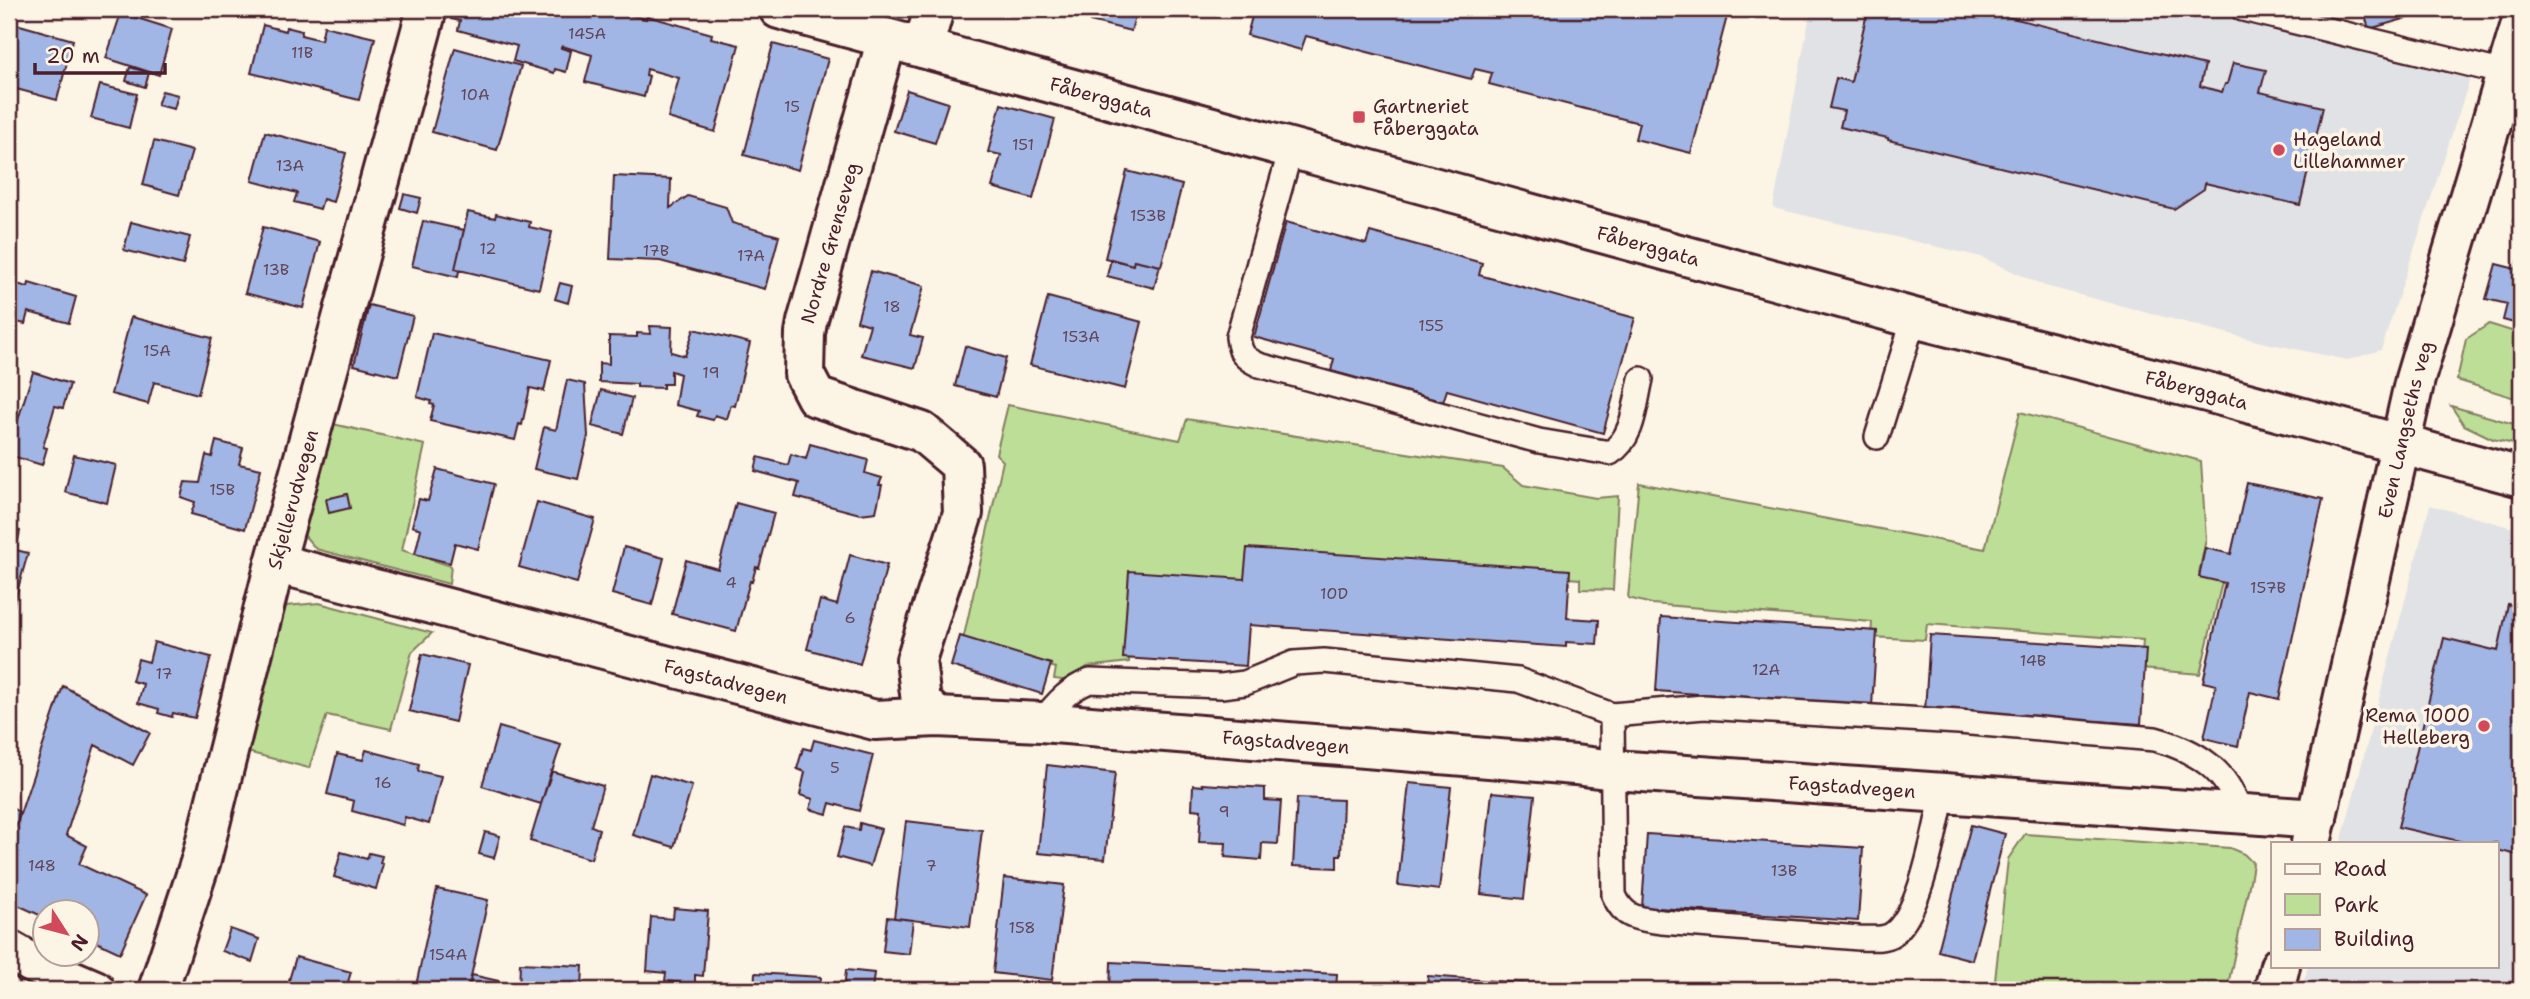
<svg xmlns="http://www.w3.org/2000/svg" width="2530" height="999" viewBox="0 0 2530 999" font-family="'Shantell Sans',sans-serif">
<rect width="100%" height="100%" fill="#fcf5e5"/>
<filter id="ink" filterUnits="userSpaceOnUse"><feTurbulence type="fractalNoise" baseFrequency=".0143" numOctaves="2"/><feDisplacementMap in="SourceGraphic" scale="14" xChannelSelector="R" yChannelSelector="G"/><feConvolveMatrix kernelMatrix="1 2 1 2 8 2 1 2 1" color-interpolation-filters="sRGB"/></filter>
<g filter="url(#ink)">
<path fill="#e1e2e5" d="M1811 9H2212L2472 73 2381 350 2348 360 2261 342 2045 286 1981 257 1773 208Z
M2430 505 2521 530V990L2302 988 2308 966H2497V843H2341Z"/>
<path fill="#bdde97" stroke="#847e61" stroke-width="2" d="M2489 324 2521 334V400L2457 380 2466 339Z
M1008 405 1180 440 1187 419 1503 468 1523 485 1596 498 1618 496 1613 590 1580 589V579L1253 552 1250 585 1136 576 1129 662 1087 667 1070 681 1054 679 1056 668 963 640 1003 461 996 454Z
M2451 406 2521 426V446L2493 439 2464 425Z
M2020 412 2201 461 2206 539 2199 573 2222 582 2200 674 2141 669 2143 640 1927 624 1925 640 1871 637 1872 622 1652 604 1628 598 1639 483 1985 549Z
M333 424 425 445 402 550 451 566 449 584 316 549 304 535Z
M319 603 432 633 412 652 391 729 327 715 309 768 247 752 286 606Z
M2025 834 2230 848 2244 854 2253 863 2251 876 2227 990H1994L2008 859Z"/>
<path fill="#a1b6e4" stroke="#4a1f2b" stroke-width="2" d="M454 9H622L627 10 626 14 646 19 647 16 712 34 711 38 739 45 715 132 668 118 679 78 647 69 646 75 649 76 644 97 585 82 592 55 562 46 561 48 571 51 566 72 555 69 554 73 513 61 517 46 458 30 460 21 451 19Z
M1061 9H1137L1131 31 1090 21 1091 17Z
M1254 9H1729L1691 153 1635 139 1639 123 1489 84 1492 73 1475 69 1471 79 1306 36 1301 50 1247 35Z
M1868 9H1975L2205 65 2200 86 2222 92 2225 84H2227L2233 63 2266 70 2260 92 2323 107 2300 205 2205 183 2204 189 2174 209 1888 140V138L1840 127 1844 111 1829 108 1836 78 1851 82Z
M2363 9H2439L2369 29Z
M121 13 172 29 159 75 106 58Z
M9 22 73 40 57 100 9 87Z
M263 25 285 31 286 27 302 31 301 35 321 40 324 26 375 38 359 100 251 73Z
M773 44 828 59 798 170 744 155Z
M455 48 521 66 497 150 432 132Z
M130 67 149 73 145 87 126 81Z
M100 85 137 94 129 128 91 118Z
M907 90 948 103 935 143 894 131Z
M162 91 178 95 174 109 157 105Z
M1001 104 1055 119 1033 199 992 187 1001 155 988 152Z
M265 132 346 153 333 202 323 199 320 209 294 202 297 193 252 181Z
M154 141 192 151 179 195 143 185Z
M1127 171 1182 185 1161 266 1134 260 1133 265 1105 258Z
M614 176 671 179 670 208 688 196 726 207 732 223 779 236 765 289 660 261 610 259Z
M404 194 421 198 417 213 400 208Z
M2521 197V224L2513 221Z
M468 212 495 218 496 214 530 222 529 227 552 232 539 289 455 269Z
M423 221 464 230 455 269 459 270 458 277 412 266Z
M131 222 190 237 183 265 124 250Z
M1286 222 1366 244 1370 232 1482 263 1479 275 1635 318 1603 433 1447 390 1443 402 1331 371 1334 359 1254 337Z
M263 227 320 242 303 308 245 293Z
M2521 253V325L2503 320 2507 304 2486 299 2496 264 2516 269Z
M1111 259 1133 265 1134 260 1160 266 1154 288 1107 276Z
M871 271 924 286 910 335 923 338 915 368 861 355 870 325 857 321Z
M9 282 28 287 29 283 76 297 69 323 28 312 25 324 9 320Z
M560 283 572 286 568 303 555 299Z
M1048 297 1142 322 1125 389 1030 365Z
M369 305 413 316 398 376 354 365Z
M131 317 212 338 198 394 154 382 148 404 111 394Z
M650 326 672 327 671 352 685 356 694 329 750 343 735 406 731 405 727 419 715 415 713 420 697 416 699 411 675 405 680 374 671 371V384H663V388L637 387V384L599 382V363L609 364V336L637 337V333L651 334Z
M432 333 551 360 544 391 530 388 522 425 519 424 515 440 430 421 434 405 430 404 431 401 417 397Z
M965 346 1006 358 996 397 955 386Z
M33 372 70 384 63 408 55 406 43 447 47 448 42 465 9 455 14 440 12 439Z
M567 380 585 384 588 436 578 479 534 469 544 427 556 430Z
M601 390 632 398 623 434 592 426Z
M216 441 243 448 239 464 261 469 245 529 191 514 195 502 181 497 185 482 200 483 206 455 212 457Z
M810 444 868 460 865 473 882 478 879 485H882L876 512 860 514 795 497 799 483 755 471 758 457 788 465 791 454 806 459Z
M74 455 116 465 107 503 65 492Z
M437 469 494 484 478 549 455 543 450 563 415 554 421 529 412 526 419 499 428 501Z
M2247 483 2323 499 2279 699 2250 692 2238 746 2204 738 2216 685 2203 682 2225 583 2199 577 2205 548 2231 554Z
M347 494 350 508 329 513 326 499Z
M537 502 595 519 577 583 519 567Z
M736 503 774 513 759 568 756 567 752 582 750 581 736 631 672 614 686 560 718 569Z
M9 528 20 531 16 550 28 553 9 621Z
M624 547 664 558 652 605 612 594Z
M1247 548 1570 570 1567 618 1599 620 1597 644 1566 642V647L1249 625 1246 666 1123 658 1129 571 1244 579Z
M850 555 887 565 860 664 807 649 820 600 837 605Z
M2508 604 2521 607V856L2497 850V843H2468L2398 827 2444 638 2498 651Z
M1661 617 1877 631 1872 706 1656 691Z
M1930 635 2146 649 2141 724 1925 710Z
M960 636 1051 664 1042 694 951 666Z
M154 642 211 657 195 718 173 713 172 717 158 713 159 709 138 703 143 684 132 681 138 659 149 662Z
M422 654 468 665 455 722 409 711Z
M63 686 150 733 133 765 95 745 66 835 87 846 79 864 146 895 120 953 88 938V912H46V918L9 901V847Z
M499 727 561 745 541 804 482 786Z
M814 740 873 755 859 811 830 803 827 814 810 809 813 799 800 795 805 772 797 769 803 748 811 750Z
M366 750 419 764 418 771 441 776 429 824 405 817 403 825 352 811 354 801 327 794 337 754 363 760Z
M1047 765 1115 773 1105 859 1038 853Z
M551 771 603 786 591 826 599 829 591 859 530 841Z
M650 774 692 786 674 847 633 835Z
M1409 783 1451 787 1439 890 1398 885Z
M1202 784 1265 788V800L1281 801 1278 844 1262 843 1261 860 1225 857 1226 843 1199 842 1201 810 1192 809 1193 785 1203 786Z
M1492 792 1535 796 1524 899 1481 894Z
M1297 798 1343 800 1341 855H1337V868L1293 866Z
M9 806 20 813 9 847Z
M906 821 982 830 970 927 894 918Z
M860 823 881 829 870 866 837 857 845 827 859 830Z
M1971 825 2005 834 1972 960 1938 951Z
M485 832 500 836 494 858 479 854Z
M1647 834 1863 848 1858 921 1642 907Z
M341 852 367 859 369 853 382 856 380 863 383 864 376 889 334 877Z
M1004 878 1064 885 1052 980 993 973Z
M437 889 488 900 468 990H415Z
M674 908 708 911 703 976 695 975V984L665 981 666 973 647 971 651 917 673 919Z
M887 917 913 920 909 954 883 951Z
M230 929 259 939 252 962 222 951Z
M296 957 351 972 348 982 361 985 360 990H286Z
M1111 962 1337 974 1336 990H1110Z
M520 963 583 966 582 990H519Z
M846 970 874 973 872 990H844Z
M755 973 821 977 820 990H754Z
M472 975 499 981 497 990H469Z
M1428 976 1613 990H1427Z"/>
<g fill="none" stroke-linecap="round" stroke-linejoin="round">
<defs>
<path id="lane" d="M2243 9 2505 73
M1291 149 1238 337C1240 354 1244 358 1259 365L1539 441 1610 453C1634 438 1635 404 1641 379
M1877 437 1914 318
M1612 715 1704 707 1959 722 2155 739C2198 751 2227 770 2241 814
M1041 722C1056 704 1068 689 1090 681L1221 686 1245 683 1294 663 1324 661 1518 680 1612 715 1614 895C1624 919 1639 919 1662 922L1859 938C1868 938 1882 940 1891 935 1921 917 1935 827 1943 794"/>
<g id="street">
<path d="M887 39 807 322 805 333 804 374 816 397 922 432 961 465 963 513 916 660 921 702 937 717"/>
<path d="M923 48 934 9"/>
<path id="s1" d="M275 563 875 720 937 717 1041 722 1575 765 1614 770 2317 819"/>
<path id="s2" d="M2311 843 2415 379 2521 24"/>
<path d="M9 950 32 963 95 990"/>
<path id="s3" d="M158 990 201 860 275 563 427 9"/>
<path d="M2274 990 2280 966"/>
</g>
<g id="primary">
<path id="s4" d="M779 9 1914 318 2207 392 2521 477"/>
</g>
</defs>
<use href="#lane" stroke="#4a1f2b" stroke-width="28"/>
<use href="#street" stroke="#4a1f2b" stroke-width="44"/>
<use href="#primary" stroke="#4a1f2b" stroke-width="44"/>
<use href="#lane" stroke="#fcf5e5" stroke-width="23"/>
<use href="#street" stroke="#fcf5e5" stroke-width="38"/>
<use href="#primary" stroke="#fcf5e5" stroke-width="38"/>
</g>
</g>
<g fill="#d1495b" stroke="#fcf5e5" stroke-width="2.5">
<rect x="1352" y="110" width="14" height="14" rx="3.5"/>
<circle cx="2279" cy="150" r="7"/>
<circle cx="2484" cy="726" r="7"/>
</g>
<g text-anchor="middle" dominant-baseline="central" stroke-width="7" stroke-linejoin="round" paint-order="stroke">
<g font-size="16" fill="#604559">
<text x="587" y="33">145A</text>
<text x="302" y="52">11B</text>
<text x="475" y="94">10A</text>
<text x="792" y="106">15</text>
<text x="1023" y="144">151</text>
<text x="290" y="165">13A</text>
<text x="1148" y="215">153B</text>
<text x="488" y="248">12</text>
<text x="656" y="250">17B</text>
<text x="751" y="255">17A</text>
<text x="276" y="269">13B</text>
<text x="892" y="306">18</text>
<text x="1431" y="325">155</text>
<text x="1081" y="336">153A</text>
<text x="157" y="350">15A</text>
<text x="711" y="372">19</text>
<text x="222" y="489">15B</text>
<text x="731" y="582">4</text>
<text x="2268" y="587">157B</text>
<text x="1334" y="593">10D</text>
<text x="850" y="617">6</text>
<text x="2033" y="660">14B</text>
<text x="1766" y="669">12A</text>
<text x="164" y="673">17</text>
<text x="835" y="767">5</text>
<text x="383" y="782">16</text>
<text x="1224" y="811">9</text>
<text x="42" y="865">148</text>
<text x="931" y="865">7</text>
<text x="1784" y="870">13B</text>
<text x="1022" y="927">158</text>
<text x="448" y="954">154A</text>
</g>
<g font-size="19" fill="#4a1f2b" stroke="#fcf5e5">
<text stroke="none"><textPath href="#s4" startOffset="334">Fåberggata</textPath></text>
<text transform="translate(830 243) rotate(-74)">Nordre Grenseveg</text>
<text stroke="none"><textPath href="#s4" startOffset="901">Fåberggata</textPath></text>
<text stroke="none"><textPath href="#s4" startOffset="1468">Fåberggata</textPath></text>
<text stroke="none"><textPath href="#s2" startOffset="424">Even Langseths veg</textPath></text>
<text stroke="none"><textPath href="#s3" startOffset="509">Skjellerudvegen</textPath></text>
<text stroke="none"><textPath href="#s1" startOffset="466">Fagstadvegen</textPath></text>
<text stroke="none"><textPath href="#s1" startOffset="1032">Fagstadvegen</textPath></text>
<text stroke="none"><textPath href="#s1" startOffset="1600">Fagstadvegen</textPath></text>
</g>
<g font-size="19" fill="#4a1f2b" stroke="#fcf5e5" text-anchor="start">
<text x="1373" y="106">Gartneriet<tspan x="1373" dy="22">Fåberggata</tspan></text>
<text x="2293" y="139">Hageland<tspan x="2293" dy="22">Lillehammer</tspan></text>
<text x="2470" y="715" text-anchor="end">Rema 1000<tspan x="2470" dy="22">Helleberg</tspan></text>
</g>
</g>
<rect width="2530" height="999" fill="none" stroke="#fcf5e5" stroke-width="35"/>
<rect x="18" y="18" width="2495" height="964" fill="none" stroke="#4a1f2b" stroke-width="2.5" filter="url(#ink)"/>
<rect x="2271" y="842" width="228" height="126" fill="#fcf5e5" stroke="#b59f9b" stroke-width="2"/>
<rect x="2285" y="864" width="35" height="10" fill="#fcf5e5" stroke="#b59f9b" stroke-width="2"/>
<text x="2334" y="876" font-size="21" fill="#4a1f2b">Road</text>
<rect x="2285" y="894" width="35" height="21" fill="#bdde97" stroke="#b59f9b" stroke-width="2"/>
<text x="2334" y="912" font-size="21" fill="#4a1f2b">Park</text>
<rect x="2285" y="929" width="35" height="21" fill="#a1b6e4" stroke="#b59f9b" stroke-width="2"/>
<text x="2334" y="946" font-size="21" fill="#4a1f2b">Building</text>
<g transform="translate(66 933) rotate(126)"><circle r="33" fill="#fcf5e5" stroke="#b59f9b" stroke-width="2"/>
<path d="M0-5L12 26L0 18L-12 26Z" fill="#d1495b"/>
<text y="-10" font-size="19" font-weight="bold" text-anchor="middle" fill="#4a1f2b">N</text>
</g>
<path d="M35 63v10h130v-10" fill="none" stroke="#4a1f2b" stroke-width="3.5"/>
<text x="46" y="63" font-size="21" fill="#4a1f2b" stroke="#fcf5e5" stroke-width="5" paint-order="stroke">20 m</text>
</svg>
